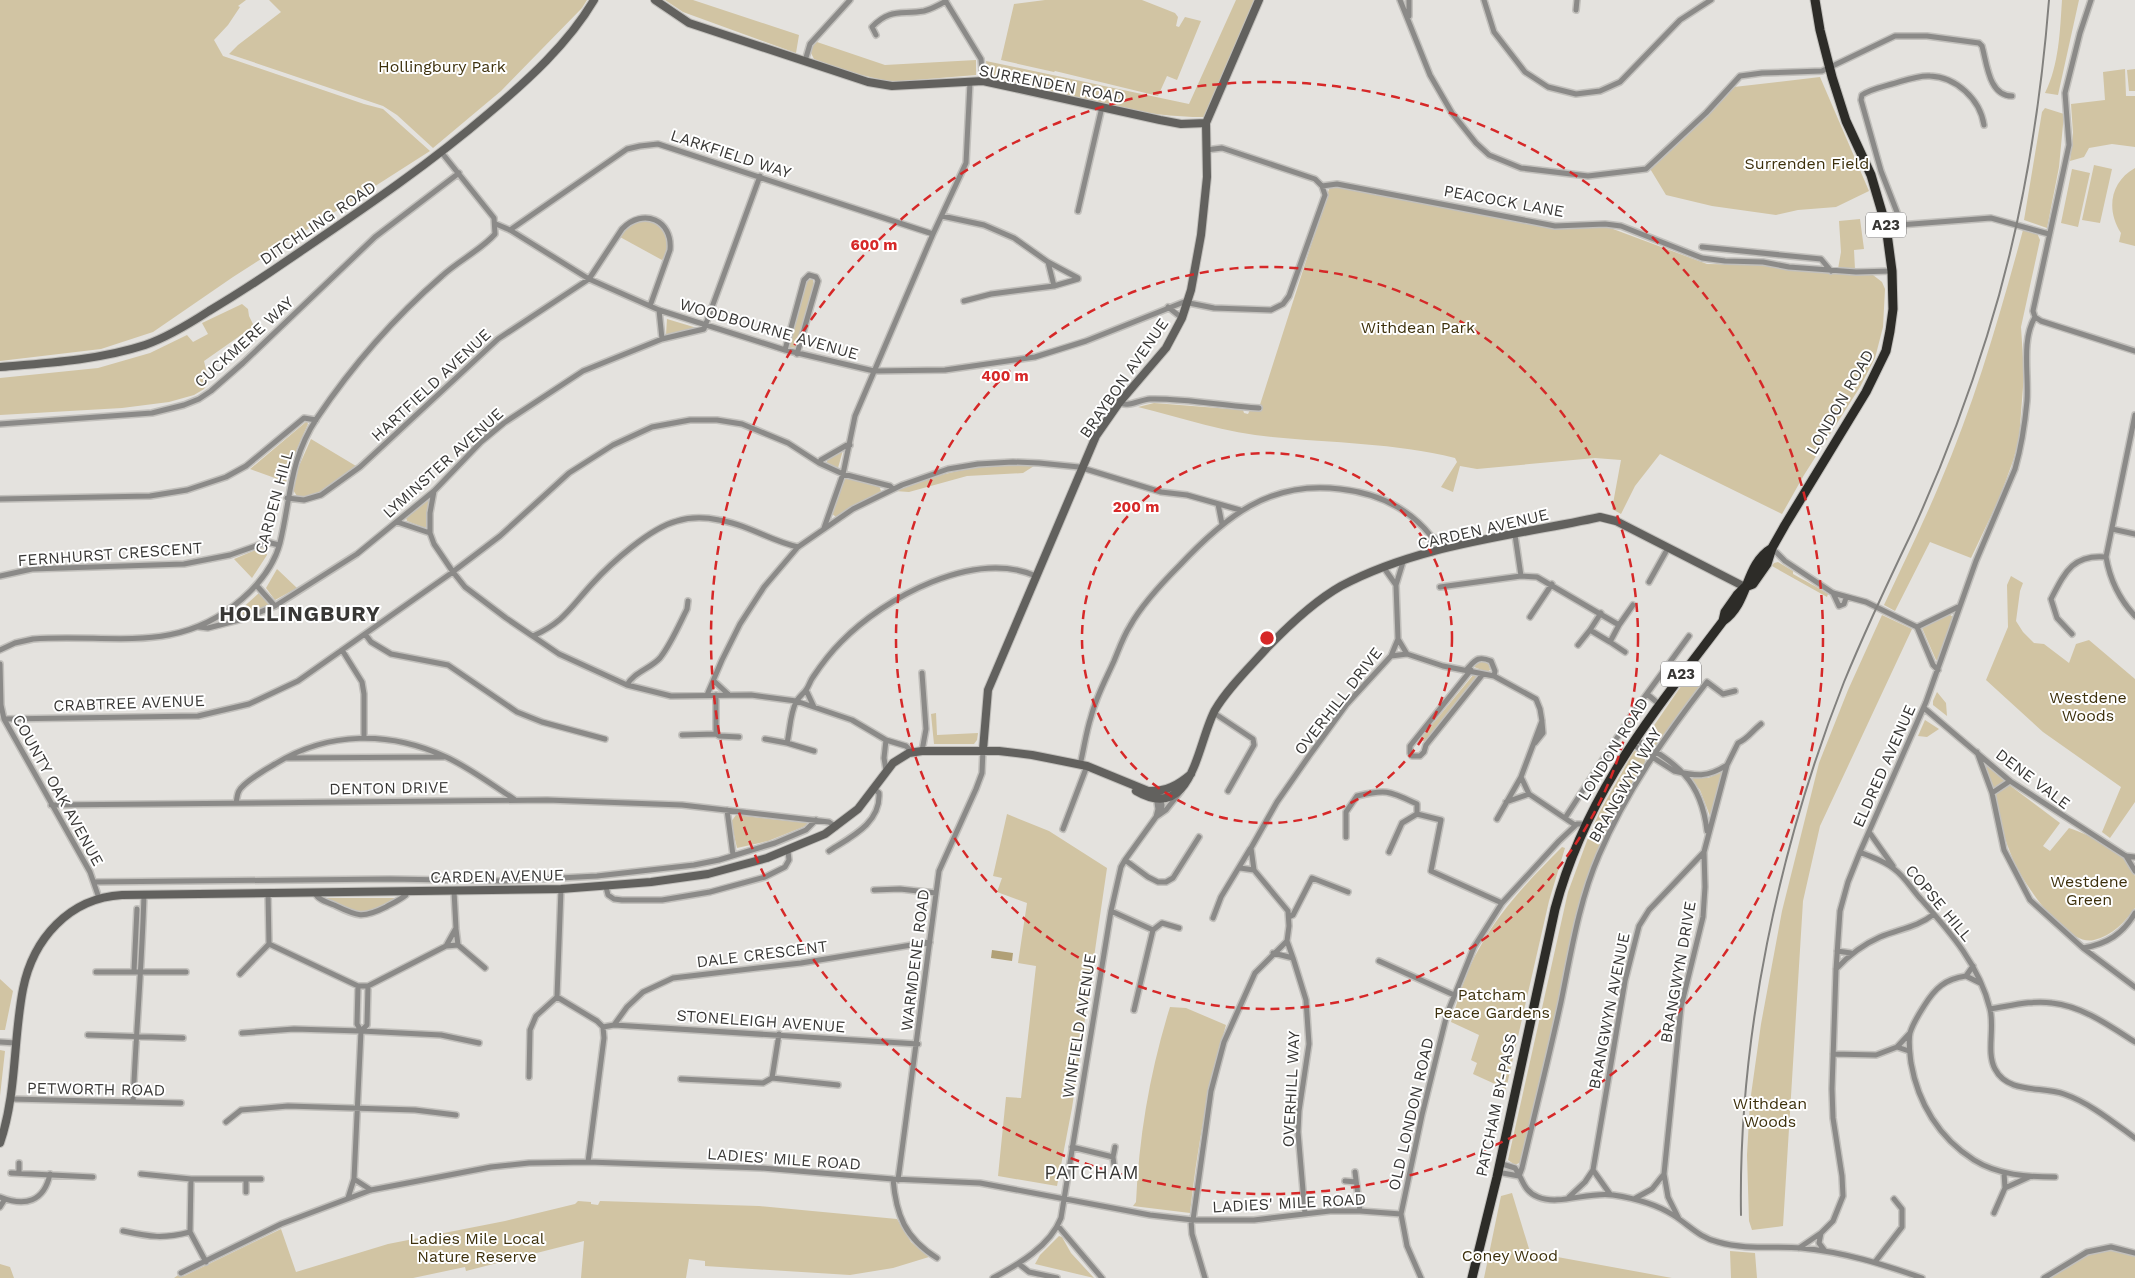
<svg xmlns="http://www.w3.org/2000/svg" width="2135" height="1278" viewBox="0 0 2135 1278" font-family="'Work Sans',sans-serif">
<rect width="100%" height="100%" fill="#e4e2de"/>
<path fill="#d1c4a3" d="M0 0H246L238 6 240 7 228 25 214 40 223 56 364 104 383 109 430 151 233 277 153 332 101 349 0 361Z
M269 0H587L582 8 501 91 433 148 397 115 383 106 229 54 238 45 281 12Z
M665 0H693L799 35 796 53 683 12Z
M1045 0H1142L1175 13 1178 17 1176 26 1179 27 1185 17 1201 21 1177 80 1167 76 1158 96 1055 71 1054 72 1001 60 1014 4Z
M1236 0H1256L1204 117C1135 117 1056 94 988 79L986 61 1189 104Z
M2062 0H2079L2058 95 2045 93C2059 65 2060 31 2062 0Z
M817 42 885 65 976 60V75L891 82 849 72 814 59 811 53 812 47Z
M2125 69 2126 96H2135V147L2112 144 2089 148 2084 157 2070 161 2073 133 2071 104 2105 100 2103 72Z
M2135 69V91H2129L2127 70Z
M1820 77 1869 191 1836 207 1798 210 1776 215 1712 206 1666 195 1649 167 1734 87Z
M2045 108 2064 114 2059 167 2047 228 2024 220 2042 112Z
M2094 165 2112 169 2100 223 2082 220Z
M2135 168V246L2119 242 2121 233C2106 210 2110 182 2135 168Z
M2072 169 2090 173 2078 227 2061 223Z
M1335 185 1545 227 1577 228 1605 226 1707 264 1764 265 1819 272 1873 275 1882 282 1885 289 1883 327 1875 358 1860 387 1804 475 1782 514 1660 454 1635 486 1621 514 1612 509 1621 460 1595 458 1477 469 1460 466 1453 492 1441 487 1457 462 1455 458C1395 443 1333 443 1272 437 1227 433 1182 418 1138 407L1154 403 1243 410 1244 413 1248 414 1250 410 1258 411 1330 186Z
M1860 219 1864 249 1854 250 1855 269H1838L1841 252 1839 221Z
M643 220C664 222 675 241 662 260L620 237 631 223Z
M2023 230 2037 233 2040 240 2021 327 2024 374 2019 439 2013 461 1999 499 1971 558 1930 542 1895 611 1884 605C1903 564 1923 524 1940 483 1975 402 2000 315 2023 230Z
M811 279 813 280 814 285 796 348 789 347 807 281Z
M242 304 248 309 249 316 254 326 204 361 209 382 204 389 194 395 169 402 122 408 0 415V378L98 368 150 353 187 335 193 342 208 334 202 323Z
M667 319 697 328 666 335Z
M307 421 308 424 293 458 286 482 250 469Z
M311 439 356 466C340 478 319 500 297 496L293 490 299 466Z
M843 450 838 468 827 463V459Z
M996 465 1034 466 1023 473 967 476 909 492 895 491C927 477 960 469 996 465Z
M845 478 879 485 881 491 836 517 831 513Z
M427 500 429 503 427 526 425 528 407 521 406 518Z
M260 548 265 549 267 555 252 578 234 559Z
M1778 562 1793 571V574C1805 581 1816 586 1828 594L1827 597 1772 566 1774 563Z
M277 569 297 588 275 600 266 588Z
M2011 576 2023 583 2020 591 2016 621 2023 632 2034 643 2044 644 2069 663 2076 644 2089 640 2135 679V802L2110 838 2102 832 2121 787 2043 732 1986 680 2008 627 2007 585Z
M259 593 269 605 228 621Z
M1949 614 1953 617 1939 659 1936 660 1922 628Z
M1882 615 1912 629 1820 826 1803 901 1783 1226 1752 1230 1749 1221 1747 1155 1750 1102 1761 1024 1782 911 1819 763 1848 690Z
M1484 660 1489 663 1490 670 1487 672 1474 667 1475 663Z
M1474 674 1477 677 1426 741H1422L1421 738Z
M1688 676 1700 686 1656 745 1644 740Z
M1937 692 1946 703 1947 716 1933 705V701Z
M936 713 937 735 978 733 977 740 974 744H934L931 714Z
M1925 720 1939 729 1927 737 1918 736Z
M1634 751C1642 752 1645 755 1645 762L1616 811 1592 864 1579 909 1521 1162 1515 1165 1508 1160 1568 892 1588 838 1599 813Z
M1983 762 2012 787 2060 823 2043 846 2050 851 2069 828C2091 836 2128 851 2135 876 2135 885 2135 898 2135 908 2125 922 2112 936 2094 940 2065 947 2021 880 2012 857 1999 827 1995 793 1983 762Z
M1722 772 1710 816 1700 790 1690 778H1708Z
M1007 814 1049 831 1107 868 1072 1108 1057 1186 998 1176 1006 1097 1021 1098 1036 966 1018 963 1027 903 997 892 1002 878 993 876Z
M736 815 807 823 808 825 768 841 737 848 731 822Z
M1562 847 1565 848 1549 901 1506 1089 1473 1074 1477 1063 1471 1060 1479 1035 1451 1022C1459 997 1466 970 1480 947 1501 909 1531 878 1562 847Z
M324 898H397L365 914 351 911Z
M0 979 13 991 5 1030H0Z
M1170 1007 1186 1008 1226 1025C1208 1087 1197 1149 1190 1213L1133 1206 1136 1202C1139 1136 1150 1071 1170 1007Z
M0 1050 5 1051 0 1096Z
M1512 1193 1530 1252 1672 1278H1484L1501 1196Z
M578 1201 591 1202V1204L598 1205 600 1201 759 1206 897 1219 911 1242 929 1257 893 1268 850 1275 705 1266V1261L689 1259 686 1278H581L584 1241 466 1271 465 1267 413 1278H174L181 1273 184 1276 281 1229 296 1272 388 1244 505 1221 575 1204Z
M1059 1236 1062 1237 1071 1253 1094 1278 1035 1264 1040 1255Z
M2103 1250H2116L2135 1254V1278H2051L2091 1253Z
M1730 1251 1755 1253 1757 1278H1731Z
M0 1264 10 1267 14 1278H0Z"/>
<path fill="#b1a076" d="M992 950 1013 953 1012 961 991 958Z"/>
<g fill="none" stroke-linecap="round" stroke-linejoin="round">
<defs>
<path id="street" d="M945 0 981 59 983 81
M1400 0 1430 75 1452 113 1476 143 1489 155 1521 168 1588 176 1646 169 1706 113 1740 76 1762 73 1822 71 1895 36H1927L1979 43 1982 46C1987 64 1989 96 2012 96
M1484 0 1494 32 1525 72 1548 87 1576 94 1600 91 1620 82 1680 20 1711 0
M2091 0 2080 33 2065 93 2069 145 2033 311 2035 317 2041 321 2135 351
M1576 10 1577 0
M1409 16V0
M876 35 872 27C890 8 901 15 924 11 932 9 939 5 946 1
M805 61 810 44 850 0
M1206 150 1222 148 1315 179 1322 186
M1322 186 1337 184 1555 226 1605 224 1621 226 1702 258 1725 261 1763 262 1789 267 1856 272 1892 271
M1078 211 1102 107
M942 216 984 225 1014 238 1048 262 1054 286 991 294 964 301
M496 224 510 230 589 279 659 310 785 350 874 371 945 370 1035 357 1086 341 1184 302 1214 308 1271 310 1283 304 1289 296 1325 195 1322 186
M1902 225 1881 171 1861 100 1862 95C1871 89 1882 87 1892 84 1903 81 1918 75 1930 76 1956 77 1980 99 1984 125
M1886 226 1991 218 2049 234
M510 230 627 149 640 146 658 144 933 234
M1702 247 1821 259 1831 271
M1048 262 1078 278V279L1054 286
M1168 307 1182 318
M659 310 662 339
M785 350 804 280 809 275 816 277 818 281 797 354
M1119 403C1130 407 1139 400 1150 399 1186 398 1223 406 1259 408
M2135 415 2106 557C2110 580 2119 599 2135 616
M0 424 152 413 184 405 199 399 211 391 243 363 375 237 459 173
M819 463 821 460 847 445H850
M434 491 430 513V533L434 544 453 572 465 587 506 618 559 654 627 685 671 696 751 695 796 701 852 720 886 740 906 746 912 752
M287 498 304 500 321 495 360 467 498 339 589 279 622 229C643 207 673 220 670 250L650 306
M0 499 150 496 187 490 226 477 246 466 304 418 316 420
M1218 504 1222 524
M397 522 430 533
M824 528 843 474 855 416 933 234 966 163 970 82
M2112 529 2135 534
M1515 535 1521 576 1537 577 1619 625 1610 642 1590 630 1601 613
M1431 536 1452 547
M1772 548 1785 561 1833 593 1866 602 1917 627
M0 576 32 569 184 564 230 555 267 542 279 545
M1649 582 1668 548
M1396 585 1403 562
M257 586 275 606
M1440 587 1521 576
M1833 593 1839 606 1844 604 1846 598
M1530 617 1552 584
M1619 625 1633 605
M199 627 208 628 243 619 275 606 357 554 434 491 481 442 504 423 583 371 662 339 704 329 760 176
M365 634 371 642 391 654 448 665 517 712 542 722 605 739
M2072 634 2057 618 2051 599C2065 572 2073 554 2106 557
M533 636C564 622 570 608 592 584 611 563 650 528 677 521 690 517 705 517 719 520 747 524 770 541 798 547
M1398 639 1407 654
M1610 642 1625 652
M1578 645 1590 630
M0 650 15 643 33 639C111 633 177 656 242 599 259 584 274 566 280 543 291 498 289 460 317 418 352 366 395 317 442 276 458 261 481 250 495 234L494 218 442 153
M342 650 362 682 364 694V737
M1391 656 1407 654 1443 666 1494 676 1536 699 1540 709 1542 721 1521 777 1529 794 1575 825
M0 664 1 705 4 719 90 872 99 898
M1466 670C1475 661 1477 655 1491 661L1495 671 1494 676
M1471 670 1410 746V753L1412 756H1420L1424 752 1426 745 1483 674
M1938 670 1933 665 1917 627 1958 607
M714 681 728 694
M627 685C634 672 650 669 660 658 671 644 679 625 687 609L688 601
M806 690 814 707
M1647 694 1659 704
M707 695 722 660 740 624 764 587 798 547 853 509 902 485 948 469 978 464 1013 462 1039 463 1079 467 1161 492 1187 495 1240 510
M716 695V734
M1924 708 2010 781 2126 856 2135 857
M1214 713 1253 739 1254 745 1228 791
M4 719 198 716 249 704 298 681 450 574 500 536 569 473 613 445 652 427 690 420H717L742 424 788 443 819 463 843 474 890 486 893 489
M682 735 716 734 719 736 739 737
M765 739 787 743 814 751
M1635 739C1677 764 1701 779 1707 831
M886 740 884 758 886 770
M787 743C790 730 790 714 796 702 798 698 803 694 806 690 809 686 810 681 813 677 821 665 831 652 841 642 885 597 974 549 1036 576
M1535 743 1543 733 1542 722
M1632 744 1674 771C1696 776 1707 778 1727 765L1704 852 1705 887 1703 917 1681 1007 1664 1174
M922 751 926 729 922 673
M1977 752 1992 793 2004 850 2030 900 2083 948C2107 944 2123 934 2135 913
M287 758 444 757
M1080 765C1084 749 1086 732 1091 717 1096 697 1106 679 1114 661 1119 649 1123 637 1130 626 1142 604 1162 583 1180 565 1225 517 1270 480 1340 489 1376 493 1408 507 1431 536V553
M1727 765 1738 743C1748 739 1753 730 1761 724
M1992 793 2010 781
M1160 797 1162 805 1161 813
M1506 802 1529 794
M236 803C237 799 237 794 239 791 243 783 266 769 275 764 328 731 390 731 446 757 470 768 492 785 514 799
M51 805 547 800 682 805 829 822 836 827
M727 810 733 855
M1156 817 1158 809 1156 796
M1565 818 1635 710 1689 636
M1497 819 1521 777
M1063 829 1087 766
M1869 832 1893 866
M1346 837V812L1357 796C1387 789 1389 791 1417 804V814
M829 851C851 837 881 823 879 793L873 788
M1389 852 1402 823 1417 814 1441 820 1431 871 1502 903
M1860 852C1871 857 1885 861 1894 869 1904 876 1911 888 1919 897 1949 931 1979 964 1990 1009 1995 1028 1986 1052 1995 1069 2008 1094 2041 1086 2064 1094 2090 1103 2113 1122 2135 1138
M2126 856 2135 871
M1125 860 1148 877 1158 882H1166L1173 878 1199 837
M1240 868 1254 870
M94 882 390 879 504 881 597 876 694 865 719 860 775 843 806 830 816 820
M606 887 608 895 614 899 622 900H662L710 892 765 877 785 867 789 860 788 851
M561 889 557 997 597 1021 603 1027 604 1038 588 1162
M874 890 900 889 936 893
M268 893 269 944 358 986H368L446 946 456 928 454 891
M315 893C318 900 327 902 334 905 357 916 362 919 386 907 393 903 400 900 406 895V892
M1111 911 1153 930
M1289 917 1293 915 1312 878 1348 892
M1213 918 1221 897 1250 849
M456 929 458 945
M1153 930 1162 923 1179 928
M1287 941 1293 958
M446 946 458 945 485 968
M2083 948 2135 987
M1837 951 1851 953
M1273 953 1293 958 1306 1000 1309 1044 1299 1111 1298 1132 1305 1214
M1379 961 1454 995
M1973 966 1966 976C1945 979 1935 988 1924 1006 1919 1014 1913 1023 1910 1033 1908 1043 1910 1054 1911 1063 1918 1103 1939 1138 1974 1160 1998 1175 2027 1177 2055 1177
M1836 969C1849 955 1862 945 1880 937 1899 929 1918 927 1934 914
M134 971 137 909
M96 972H186
M240 974 269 944
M1966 976 1980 983
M1990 1009C2010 1006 2032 1000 2052 1003 2082 1006 2110 1026 2135 1042
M1134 1010 1153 930
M614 1025 627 1007 643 992 673 978 801 963 930 942
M603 1027 614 1025 918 1044
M361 1031 367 1025 368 986
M242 1033 294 1029 361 1031 441 1035 479 1043
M779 1034 772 1078 838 1085
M88 1035 183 1038
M0 1042 16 1043
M1897 1047 1910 1033
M1833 1054 1876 1055 1897 1047 1909 1051
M529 1077 530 1030 536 1016 557 997
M681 1079 763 1083 772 1078
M11 1099 181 1103
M133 1102C136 1033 142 964 144 895
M226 1122 241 1110 288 1106 415 1110 456 1115
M1072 1147 1113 1157 1114 1165
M1113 1157 1115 1147
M19 1163V1173
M1499 1163 1515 1168C1523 1179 1523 1191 1538 1197 1559 1206 1589 1191 1613 1195 1633 1198 1656 1204 1673 1215 1689 1225 1700 1238 1718 1242 1745 1250 1774 1246 1801 1248 1844 1252 1882 1264 1922 1278
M1593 1170 1625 981 1639 926 1649 910 1704 852
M1355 1172 1360 1211
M1497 1172 1519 1176
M11 1173 93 1177
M141 1174 191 1179H261
M1519 1176 1522 1168C1535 1112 1549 1057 1561 1002 1571 953 1579 901 1599 855 1626 792 1665 736 1707 682L1723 694 1735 691
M191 1179 190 1232 206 1262
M246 1179V1192
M354 1179 371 1190
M893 1179C896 1215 905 1238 937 1258
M898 1180 939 871 976 789 982 773 983 750
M1345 1181 1356 1182
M2005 1188 2029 1177
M0 1197C25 1207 44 1202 50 1174
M1569 1197 1585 1182 1593 1170 1610 1194
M348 1198 354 1179 361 1031 357 1024 358 986
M1634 1199 1652 1189 1664 1174 1668 1197 1679 1219
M0 1207 5 1199
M1994 1213 2005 1188 2004 1173
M1191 1220 1192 1234 1205 1278
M1193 1220 1211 1091 1224 1042 1255 973 1287 941 1289 926 1288 911 1254 870 1251 848 1277 802 1309 756 1347 704 1391 656 1398 639 1396 585 1384 568
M1058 1226 1102 1278
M123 1231C151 1237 163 1239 190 1232
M1821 1233 1833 1221 1843 1196 1842 1176 1833 1118 1832 1089 1836 970 1840 911 1848 882 1860 852 1926 702 1976 561 2015 469C2021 448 2025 423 2027 401 2029 374 2021 341 2035 317
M1799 1248 1821 1233 1819 1243 1825 1251
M1875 1262 1902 1227V1209L1894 1199
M1019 1264 1029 1272 1057 1278
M181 1273 281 1224 371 1190 491 1167 529 1163 588 1162 761 1168 893 1179 980 1183 1150 1215 1193 1220H1254L1330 1211H1360L1401 1214
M993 1278C1019 1264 1050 1246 1061 1218L1111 911 1121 867 1125 860 1156 817 1166 810 1181 791
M1421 1278 1407 1246 1401 1214 1422 1115 1447 1014 1474 947 1502 903 1559 841 1577 824H1585
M2044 1278 2087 1252 2111 1247 2135 1253"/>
<path id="secondary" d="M655 0 689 23 868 82 892 86 983 81 1160 120 1181 124 1206 123
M0 367C48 363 99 360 145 345 168 337 189 324 209 311 236 295 262 278 288 260 357 213 426 167 489 113 528 80 568 44 594 0
M983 750 988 690 1096 436 1119 403 1166 348 1182 318 1191 290 1201 235 1207 177 1206 123 1259 0
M1136 791C1193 824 1197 743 1215 710 1228 688 1249 668 1266 649 1288 626 1313 602 1341 586 1420 544 1514 536 1600 517L1616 521 1745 587
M0 1143C17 1093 13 1040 23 989 33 939 69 898 122 895L561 889 651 882 708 874 767 858 825 834 858 809 893 763 909 753 922 751H999L1032 755 1087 766 1148 791C1166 792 1178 785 1191 774"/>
<path id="highway" d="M1723 621 1725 612 1737 595 1745 587 1753 584 1767 564 1772 548 1785 525 1866 392 1886 351 1890 331 1893 309 1892 271 1886 226 1871 175 1846 121 1832 77 1820 30 1815 0
M1472 1278 1497 1177 1555 909C1586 793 1652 715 1723 621 1750 602 1744 565 1772 548"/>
</defs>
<use href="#street" stroke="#c2c0bc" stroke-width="8"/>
<use href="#secondary" stroke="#c2c0bc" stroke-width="10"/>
<use href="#highway" stroke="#c2c0bc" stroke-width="11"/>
<use href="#street" stroke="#8b8a88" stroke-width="5"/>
<use href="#secondary" stroke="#62615e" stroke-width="8"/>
<use href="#highway" stroke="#2d2c28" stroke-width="9"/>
<path stroke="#82817e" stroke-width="2" d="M1741 1215C1738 1037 1779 847 1844 682 1865 631 1888 582 1912 532 1941 469 1966 403 1987 336 2021 228 2040 114 2049 0"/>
</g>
<g fill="none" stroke="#d62828" stroke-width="2.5" stroke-dasharray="9 6">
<circle cx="1267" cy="638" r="185"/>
<circle cx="1267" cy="638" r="371"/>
<circle cx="1267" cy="638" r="556"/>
</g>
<g text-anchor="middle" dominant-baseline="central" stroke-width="4" stroke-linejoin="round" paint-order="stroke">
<g fill="#fff" stroke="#747372" stroke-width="1">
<rect x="1866" y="212.5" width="40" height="25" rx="4"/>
<rect x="1661" y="661.5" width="40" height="25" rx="4"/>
</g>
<g font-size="15" font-weight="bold" fill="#383735">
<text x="1886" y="225">A23</text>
<text x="1681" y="674">A23</text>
</g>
<g font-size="16" fill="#3d300c" stroke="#fff">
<text x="442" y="66">Hollingbury Park</text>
<text x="1807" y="163">Surrenden Field</text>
<text x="1418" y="327">Withdean Park</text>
<text x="2088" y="697">Westdene<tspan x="2088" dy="18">Woods</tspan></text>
<text x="2089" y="881">Westdene<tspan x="2089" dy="18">Green</tspan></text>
<text x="1492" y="994">Patcham<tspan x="1492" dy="18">Peace Gardens</tspan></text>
<text x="1770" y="1103">Withdean<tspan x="1770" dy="18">Woods</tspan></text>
<text x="477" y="1238">Ladies Mile Local<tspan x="477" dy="18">Nature Reserve</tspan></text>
<text x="1510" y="1255">Coney Wood</text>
</g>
<g font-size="16" fill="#383735" stroke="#fff">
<text transform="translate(1052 84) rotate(11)">SURRENDEN ROAD</text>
<text transform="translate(731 154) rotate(18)">LARKFIELD WAY</text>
<text transform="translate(1504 201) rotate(10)">PEACOCK LANE</text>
<text transform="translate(318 223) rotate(-34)">DITCHLING ROAD</text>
<text transform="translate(769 329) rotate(16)">WOODBOURNE AVENUE</text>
<text transform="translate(244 342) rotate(-42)">CUCKMERE WAY</text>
<text transform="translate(1124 378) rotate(-55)">BRAYBON AVENUE</text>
<text transform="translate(431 385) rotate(-43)">HARTFIELD AVENUE</text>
<text transform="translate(1840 402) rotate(-60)">LONDON ROAD</text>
<text transform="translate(443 463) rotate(-42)">LYMINSTER AVENUE</text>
<text transform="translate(274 502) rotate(-75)">CARDEN HILL</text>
<text transform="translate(1483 529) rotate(-13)">CARDEN AVENUE</text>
<text transform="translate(110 554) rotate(-4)">FERNHURST CRESCENT</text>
<text transform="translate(1338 701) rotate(-52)">OVERHILL DRIVE</text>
<text transform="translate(129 703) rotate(-2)">CRABTREE AVENUE</text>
<text transform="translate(1613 749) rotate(-58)">LONDON ROAD</text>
<text transform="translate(1884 766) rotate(-66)">ELDRED AVENUE</text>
<text transform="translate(2033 779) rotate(37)">DENE VALE</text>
<text transform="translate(1625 785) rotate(-60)">BRANGWYN WAY</text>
<text transform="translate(389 788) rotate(-1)">DENTON DRIVE</text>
<text transform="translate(58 790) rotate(61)">COUNTY OAK AVENUE</text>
<text transform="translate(497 876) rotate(-1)">CARDEN AVENUE</text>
<text transform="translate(1939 903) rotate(50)">COPSE HILL</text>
<text transform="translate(762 954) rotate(-7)">DALE CRESCENT</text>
<text transform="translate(915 960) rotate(-83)">WARMDENE ROAD</text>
<text transform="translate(1678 972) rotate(-80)">BRANGWYN DRIVE</text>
<text transform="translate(1609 1011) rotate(-79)">BRANGWYN AVENUE</text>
<text transform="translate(761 1021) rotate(4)">STONELEIGH AVENUE</text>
<text transform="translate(1079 1026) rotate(-81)">WINFIELD AVENUE</text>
<text transform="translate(96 1089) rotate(1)">PETWORTH ROAD</text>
<text transform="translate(1291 1089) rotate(-87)">OVERHILL WAY</text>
<text transform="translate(1496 1105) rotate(-78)">PATCHAM BY-PASS</text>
<text transform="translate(1411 1114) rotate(-77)">OLD LONDON ROAD</text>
<text transform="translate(784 1159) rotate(4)">LADIES' MILE ROAD</text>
<text transform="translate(1289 1203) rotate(-3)">LADIES' MILE ROAD</text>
</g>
<g font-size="19" letter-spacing="1" fill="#383735" stroke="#fff">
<text x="1092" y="1172">PATCHAM</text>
</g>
<g font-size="21" font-weight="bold" letter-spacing="1" fill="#383735" stroke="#fff">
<text x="300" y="613">HOLLINGBURY</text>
</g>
</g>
<circle cx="1267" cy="638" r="8" fill="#d62828" stroke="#fff" stroke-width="2.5"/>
<g font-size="15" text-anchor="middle" font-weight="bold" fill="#d62828" stroke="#fff" stroke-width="4" stroke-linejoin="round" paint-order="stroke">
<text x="874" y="250">600 m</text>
<text x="1005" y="381">400 m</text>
<text x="1136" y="512">200 m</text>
</g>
</svg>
